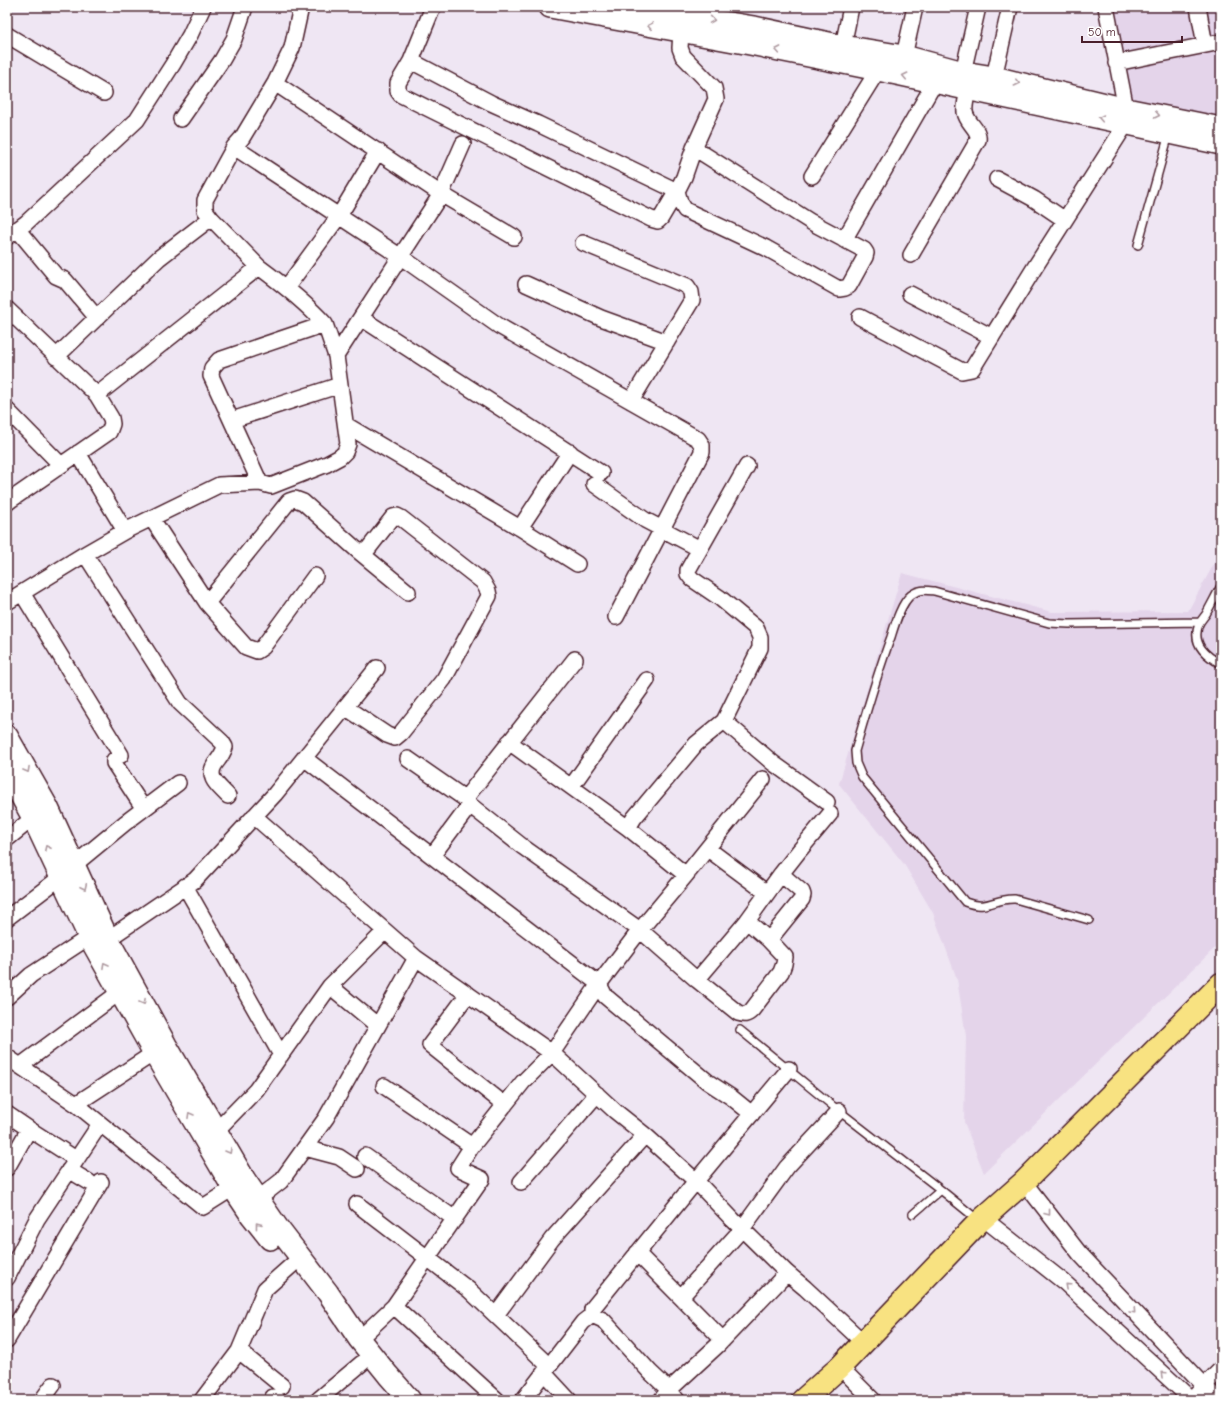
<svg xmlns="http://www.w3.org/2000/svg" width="1228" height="1407" viewBox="0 0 1228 1407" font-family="'Comic Neue',sans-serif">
<rect width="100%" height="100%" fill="#efe6f3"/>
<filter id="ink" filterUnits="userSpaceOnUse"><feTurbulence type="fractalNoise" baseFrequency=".025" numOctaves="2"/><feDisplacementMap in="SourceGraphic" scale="8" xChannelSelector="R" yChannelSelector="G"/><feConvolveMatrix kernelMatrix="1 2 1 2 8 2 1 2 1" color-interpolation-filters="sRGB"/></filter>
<g filter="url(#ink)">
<path fill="#e4d4ea" d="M1106 7H1221V128L1126 109Z
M1221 551V942L984 1173 964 1122 966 1036 957 979 933 913 904 864 839 784 902 573 1052 612 1188 611Z"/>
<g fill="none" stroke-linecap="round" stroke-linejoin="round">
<defs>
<path id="lane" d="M1138 245 1169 134
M1221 586C1216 595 1211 605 1206 614 1204 617 1201 620 1199 624 1191 644 1206 656 1221 664
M1089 920 1015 899C994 898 988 911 965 902L862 777 856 763 855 751C866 713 877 674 891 637 895 624 901 603 911 595 919 589 925 590 934 591L1049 623 1069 624 1200 622
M740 1030 839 1111 941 1190
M913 1214 941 1190 978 1220"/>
<path id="street" d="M1106 7 1126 109
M1198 7 1205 45
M683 23 681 32 680 48 683 56 714 88 716 99 694 148 684 177 677 191 680 202 685 210 766 248 839 289 845 288 849 286 865 257 866 253 864 250 811 222 694 148
M7 35 104 93
M843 46 851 7
M904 56 915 7
M411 61 491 103 538 124 677 191 661 218 658 221 651 219 401 95 398 91V83L411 61 433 7
M1116 63 1221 42
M963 72 978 7
M994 77 1010 7
M275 83 441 194 336 356
M181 119 222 60 234 39 245 7
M463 144 441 194 514 237
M234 147 401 257 499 326 698 439 702 445V452L616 617
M812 176 878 70 882 61
M997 179 1034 199 1065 220
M17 229 56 276 65 280 97 318
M7 237 26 223 137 120 173 64 190 35 203 7
M844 240 935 82
M583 243 687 286 691 292 692 300 631 401
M911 255 978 140C980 129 967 124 965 112 964 105 967 97 968 89
M259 267C282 284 305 302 325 324
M526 284 601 318 667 342
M287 287 339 216 378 151
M910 294 992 337
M7 309 97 395
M860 317 962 371 972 369 1035 267 1126 124
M361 318 601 473
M56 357 159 258 211 218 205 210V200L234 147 242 138 275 83 292 48 301 7
M7 410 61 465
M232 420 340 385
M346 425 520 528 570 452
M78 453 125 531
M594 484 645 520 700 549
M7 503 12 499 109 432 112 424 111 418 97 395 259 267 211 218
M152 519 207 603 246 647 257 651 263 647 315 576
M520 528 577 564
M357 550 408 592
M85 554 180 703 222 742 225 747C223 754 219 759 215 764 206 778 219 786 228 796
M22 593 121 755
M7 602 85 554 125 531 219 485 260 483 271 486 327 464 340 457 345 452 348 444 336 356 325 324 219 360 212 368 211 376 260 483
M207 603 289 501 295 499 303 502 357 550 364 552 368 549 393 517 397 516 401 518 483 582 488 591 489 596 444 679 401 733 395 738 387 735 345 707
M575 659 468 795 467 800 470 805 523 847 640 930 697 980 747 921 781 874 802 892 803 895 802 899 769 940 747 921
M724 721 773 763 827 802
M509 742 628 828
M304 758 599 984 552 1053 523 1082 472 1146 458 1168 482 1179 394 1306 359 1339
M408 759 467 800
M114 760V763L144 809
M571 787 647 680
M254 816 416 958
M7 839 33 818
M708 849 767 893
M432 856 470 805
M74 865 125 823 178 783
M781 874 799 851 830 814
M686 875 628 828 634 818 696 744 724 721 760 648V637L756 628 720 598 692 579 688 574V570L747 466
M185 886 281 1055
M7 918 61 877
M108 939 195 880 275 794 377 668
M697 980 738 1013C745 1015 747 1015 752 1010L781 972 784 964 785 957 769 940
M330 986 378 1026
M120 992 20 1066 76 1104 154 1053
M468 994 430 1045 505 1105
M7 997 31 975 89 937
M7 1057 20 1066
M384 1086 472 1146
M76 1104 203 1207 233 1188
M7 1114 29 1129
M752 1114 731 1097 708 1082 605 996 599 984 640 930 686 875 763 779
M217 1130 256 1090 330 986 385 931
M305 1148 339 1157 357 1169
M365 1156 455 1219
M7 1168 29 1129 76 1159
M69 1170 89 1182
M521 1182 597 1094
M1024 1182 1080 1254 1218 1400
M258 1199 281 1181 326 1118 416 958 552 1053 615 1111 645 1135 696 1181 733 1220 787 1273 805 1288 864 1343
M357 1204 469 1290 549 1366
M983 1218 1064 1282 1192 1400
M637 1253 723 1340
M7 1278 37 1219 100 1124
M681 1297 742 1229 787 1167 839 1111
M394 1306 497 1400
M496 1315 552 1239 645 1135
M592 1315V1309L696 1181 789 1069
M7 1340 101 1182
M239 1351 282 1386
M840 1367 873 1400
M544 1373 569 1400
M1197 1393 1221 1369
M273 1397 278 1400
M42 1400 53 1385
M202 1400 239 1351 265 1289 292 1265
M318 1400 362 1363
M523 1400 583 1322 592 1315 603 1320 650 1372 669 1390 718 1345 787 1273
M661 1400 669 1390 677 1400"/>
<path id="secondary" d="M550 7 750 44 878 70 1221 144
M632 7 754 27 843 46 904 56 963 72 994 77 1126 109 1221 128
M7 736 48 808 108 939 166 1045 245 1180 278 1228 328 1293 359 1339 388 1375 410 1400
M7 770 33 818 89 937 154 1053 233 1188 251 1215 270 1239"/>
<path id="primary" d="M803 1400 840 1367 979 1222 1024 1182 1221 984"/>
</defs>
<use href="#lane" stroke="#4a1f2b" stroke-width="10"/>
<use href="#street" stroke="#4a1f2b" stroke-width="18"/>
<use href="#secondary" stroke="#4a1f2b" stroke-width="24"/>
<use href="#primary" stroke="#4a1f2b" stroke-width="25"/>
<use href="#lane" stroke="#fff" stroke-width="7"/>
<use href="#street" stroke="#fff" stroke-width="15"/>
<use href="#secondary" stroke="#fff" stroke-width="21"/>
<use href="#primary" stroke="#f8e281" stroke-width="22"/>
</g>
<defs><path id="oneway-chevron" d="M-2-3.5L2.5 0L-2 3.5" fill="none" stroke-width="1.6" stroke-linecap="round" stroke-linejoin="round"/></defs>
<g stroke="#ae9aa0">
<use href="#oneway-chevron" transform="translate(712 20) rotate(9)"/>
<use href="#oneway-chevron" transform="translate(650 26) rotate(-169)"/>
<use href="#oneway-chevron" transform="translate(778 50) rotate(-169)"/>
<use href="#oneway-chevron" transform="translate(905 76) rotate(-168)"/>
<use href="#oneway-chevron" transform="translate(1017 83) rotate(13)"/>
<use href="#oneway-chevron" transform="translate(1157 115) rotate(11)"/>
<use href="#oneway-chevron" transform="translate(1101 118) rotate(-168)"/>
<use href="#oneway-chevron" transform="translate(27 770) rotate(61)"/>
<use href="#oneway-chevron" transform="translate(47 848) rotate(-115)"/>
<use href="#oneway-chevron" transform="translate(84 887) rotate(65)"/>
<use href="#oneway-chevron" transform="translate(105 965) rotate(-119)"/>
<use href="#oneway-chevron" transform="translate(143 1002) rotate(61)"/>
<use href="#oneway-chevron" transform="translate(190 1115) rotate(-120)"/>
<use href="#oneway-chevron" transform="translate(229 1151) rotate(60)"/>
<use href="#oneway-chevron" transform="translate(1048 1213) rotate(52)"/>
<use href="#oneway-chevron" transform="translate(258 1225) rotate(-128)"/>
<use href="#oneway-chevron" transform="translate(1068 1286) rotate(-138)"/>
<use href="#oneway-chevron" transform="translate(1133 1311) rotate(47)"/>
<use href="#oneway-chevron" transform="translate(1163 1374) rotate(-137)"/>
</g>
</g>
<rect width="1228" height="1407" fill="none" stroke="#fff" stroke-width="24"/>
<rect x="12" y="12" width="1204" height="1383" fill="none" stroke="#4a1f2b" stroke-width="1.5" filter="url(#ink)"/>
<path d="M1082 36v6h100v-6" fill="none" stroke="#4a1f2b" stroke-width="2"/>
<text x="1088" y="36" font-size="12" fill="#4a1f2b" stroke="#ffffff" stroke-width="3" paint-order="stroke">50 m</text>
</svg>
